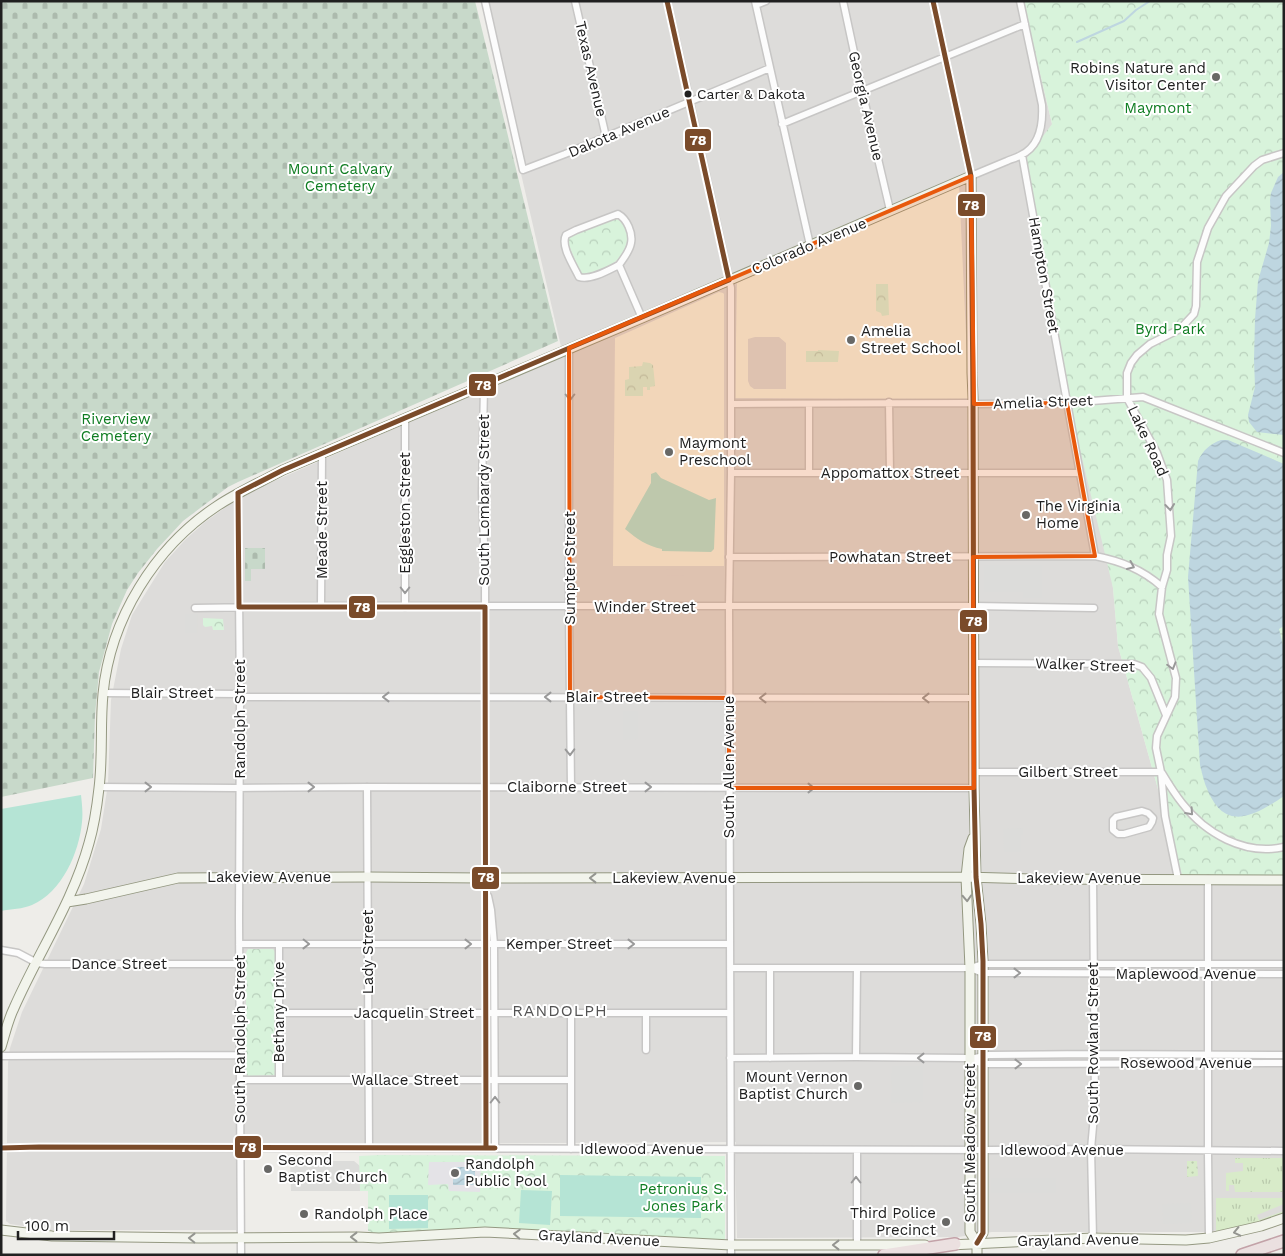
<svg xmlns="http://www.w3.org/2000/svg" width="1285" height="1256" viewBox="0 0 1285 1256" font-family="'Work Sans',sans-serif">
<defs>
<pattern id="grass-tufts" width="24" height="20" patternUnits="userSpaceOnUse" patternTransform="scale(1.25)"><rect width="24" height="20" fill="#d8ebc9"/><path d="M3 7l-1-3M5 7V3M7 7l1-3M15 17l-1-3M17 17v-4M19 17l1-3" fill="none" stroke="#b9c9ac"/></pattern>
<pattern id="cemetery-stones" width="16" height="16" patternUnits="userSpaceOnUse" patternTransform="scale(1.25)"><rect width="16" height="16" fill="#c8d9ca"/><path d="M2 7V4a2 2 0 0 1 4 0v3zM10 15v-3a2 2 0 0 1 4 0v3z" fill="#acbaad"/></pattern>
<pattern id="park-crowns" width="20" height="18" patternUnits="userSpaceOnUse" patternTransform="scale(1.25)"><rect width="20" height="18" fill="#d8f3db"/><path d="M2 6a3 3 0 1 1 6 0M12 15a3 3 0 1 1 6 0" fill="none" stroke="#b9d0bc"/></pattern>
<pattern id="garden-dots" width="8" height="8" patternUnits="userSpaceOnUse" patternTransform="scale(1.25)"><rect width="8" height="8" fill="#d8ebc9"/><path d="M2 2h.1M6 6h.1" fill="none" stroke="#b9c9ac" stroke-width="1.8" stroke-linecap="round"/></pattern>
<pattern id="water-waves" width="16" height="10" patternUnits="userSpaceOnUse" patternTransform="scale(1.25)"><rect width="16" height="10" fill="#bed6e0"/><path d="M0 5q4-4 8 0t8 0" fill="none" stroke="#a3b7c0"/></pattern>
</defs>
<rect width="100%" height="100%" fill="#eeede9"/>
<path fill="#dddcda" d="M481 1H1023L1052 124 1113 588 1118 646 1182 875H1284V1219L1219 1232H992L958 1237 737 1238 735 1155 736 1142 237 1145 236 1230H50L10 1224 6 1221 8 1063 10 1048 22 1012 84 884 101 829 108 784 111 700 121 649 132 615 150 586 165 562 185 540 205 522 244 494 563 355Z"/>
<path fill="#f6f6e5" d="M959 184 969 399 735 398 737 283Z
M719 292 723 293 724 294V566H613L615 338Z"/>
<path fill="#dcdcda" d="M755 337H779L786 343V389H754L750 386 748 381V339Z
M984 565H1042V598H1023V592H984Z
M666 569 684 570V576L666 575Z
M185 614H198L197 633H185Z
M623 711H638V739L623 740Z
M1023 828V835H1021V852H1004L1003 829Z
M892 1066H923V1102L891 1103Z
M290 1161H354L360 1166V1191H291Z
M991 1178H1056V1193H991Z
M1191 1203 1192 1223 1163 1224 1162 1204Z"/>
<path fill="url(#grass-tufts)" d="M1235 1158H1284V1192H1235L1234 1185H1229V1191H1226V1173L1243 1171V1163H1235Z
M1216 1198H1284V1204L1257 1215 1259 1220 1284 1211V1213C1267 1220 1234 1231 1216 1231Z"/>
<path fill="url(#cemetery-stones)" d="M1 1H475L558 341 238 482 228 487 183 521 171 534 157 549 138 573 127 590 119 608 112 624 99 672 95 715 93 778 1 797Z
M245 548H265V569H251V581H245Z"/>
<path fill="url(#park-crowns)" d="M1023 1H1284V875H1182L1118 646 1113 588 1069 403 1024 162 1052 124Z
M613 219C638 221 627 255 612 264 605 269 595 271 587 274H583L580 272 568 243V239L572 236Z
M876 284H888L889 315 882 316 881 313 876 311Z
M818 350 839 351 838 362H806V351H818Z
M643 362 650 363 653 365 655 384V386L650 387V390H647V387H643V396H625V380L629 379V367L642 366Z
M203 618 223 619 224 630H213L212 626 205 627 203 625Z
M248 949H273L275 952V1075L248 1076 246 1073V953Z
M379 1155 725 1156V1239L722 1241 467 1229 378 1234 368 1231V1191H360L359 1156Z"/>
<path fill="url(#garden-dots)" d="M1187 1161H1197L1198 1176 1187 1177Z"/>
<path fill="#b5e4d5" d="M656 472 661 478 709 500 716 498 714 549 711 552 662 551V549C647 546 637 539 625 529L651 483V474Z
M81 795C82 804 83 813 82 822 79 853 62 892 32 905 23 909 11 909 1 911V809Z
M560 1175 701 1177V1218L560 1216Z
M521 1190 552 1191 550 1225 519 1223Z
M389 1195H428V1228L389 1229Z"/>
<path fill="#e4e3e7" d="M429 1162H481L480 1192 449 1191 448 1184 428 1185Z"/>
<path fill="url(#water-waves)" d="M1284 172V435L1257 432 1249 422 1248 415 1255 387 1254 360 1255 319 1258 281 1269 243 1271 226 1270 200 1271 193 1278 177Z
M1221 440H1228L1284 464V626L1279 629 1284 649V796C1256 815 1226 833 1208 791 1204 783 1202 773 1200 765L1188 577 1198 461C1203 450 1210 444 1221 440Z
M453 1167H475V1185H453Z"/>
<g fill="none" stroke-linecap="round" stroke-linejoin="round">
<path stroke="#bed6e0" stroke-width="2" d="M1077 42 1124 21 1136 10 1150 1"/>
<defs>
<path id="street" d="M485 1 523 170 565 154 770 68
M575 1 606 137
M667 1 689 98 731 288V473L729 607 731 1255
M755 1 810 245
M843 1 864 99 890 210
M933 1 971 176C983 171 995 166 1007 161 1011 159 1017 158 1021 155 1040 146 1043 124 1042 105L1020 1
M756 5 766 1
M782 124 1025 24
M1022 155 1095 556
M619 265C609 270 590 281 579 277 574 266 560 246 566 235L576 230 618 214C627 219 633 233 631 243 630 251 623 259 619 265L642 318
M569 348V613L571 787
M484 385 482 493 485 567 486 1148
M889 402 890 473
M731 404 968 403 980 404 1067 403 1143 397 1284 453
M809 404V473
M405 419V607
M731 473H1080
M238 493 240 697 239 920 241 1255
M729 557 1095 556C1120 561 1142 569 1162 587
M321 606 322 454
M195 608 321 606H974L1094 608
M974 663 1134 664 1142 667 1151 678 1166 715
M103 693 240 694
M240 697 974 698
M974 772H1161
M1162 773C1168 783 1174 793 1182 803 1205 833 1244 856 1284 847
M99 787 235 788 367 787 974 788
M367 787 369 1148
M1142 811 1148 813 1153 818 1152 822 1149 827 1124 834H1118L1113 830V820L1116 817Z
M1178 879 1165 816 1161 772 1156 748 1157 736 1175 697 1176 678 1159 614 1162 587 1167 570V555L1171 536 1167 480 1157 453 1127 398V373L1131 363 1137 355 1150 344 1180 329 1194 314 1196 306 1197 262 1208 228 1226 196 1254 166 1262 160 1284 153
M1208 879V1154L1209 1238
M488 896 491 910 494 944 495 1148
M239 944H730
M1 950 18 953 37 963 45 964H240
M730 968H970L983 964H1284
M970 968 983 973 1284 974
M279 1013H730
M646 1014V1050
M1 1056 240 1055
M856 1057 857 968
M730 1058 856 1057 966 1058 983 1064 1284 1063
M770 1058V968
M970 1059 989 1055 1094 1054 1284 1055
M240 1080H571
M279 1080V944
M1 1148 39 1147 990 1150 1091 1149 1284 1151
M571 1149V1013
M857 1150V1245
M1093 1238 1091 1149 1095 1104 1093 879"/>
<path id="secondary" d="M973 838 969 849 966 877 970 968V1232L977 1243V1255
M67 902 86 899 178 878 368 877 481 878 966 877 1032 879 1284 880
M1 1047C5 1034 8 1020 14 1008 38 953 73 902 89 843 94 826 97 806 99 788 103 756 100 725 103 694 110 619 155 547 217 506 238 492 261 482 283 470L642 318 971 176 972 373 973 398 974 788 976 877 981 924 983 961V1233L977 1243
M1 1230 52 1236 199 1238 358 1237 379 1238 485 1232 731 1245H925
M950 1245 1093 1238 1186 1240 1209 1238 1261 1226 1284 1218"/>
<path id="highway" d="M884 1255 955 1244
M1242 1255 1284 1241"/>
</defs>
<use href="#street" stroke="#c7c6c5" stroke-width="9"/>
<use href="#secondary" stroke="#949881" stroke-width="11"/>
<use href="#highway" stroke="#c3a2a8" stroke-width="14"/>
<use href="#street" stroke="#fcfcfc" stroke-width="6"/>
<use href="#secondary" stroke="#f2f4ec" stroke-width="9"/>
<use href="#highway" stroke="#ebe0e0" stroke-width="11"/>
<defs>
<path id="bus-1" d="M667 1 729 280
M933 1 971 176 973 398 974 788 976 877 981 924 983 961V1233L977 1243
M238 493 283 470 729 280
M238 493 239 607
M239 607H485
M485 607 486 1148
M1 1148 39 1147 495 1148"/>
</defs>
<use href="#bus-1" stroke="#fff" stroke-width="9"/>
<use href="#bus-1" stroke="#7a4b2a" stroke-width="5"/>
</g>
<defs><path id="oneway-chevron" d="M-2-3.5L2.5 0L-2 3.5" fill="none" stroke-width="1.6" stroke-linecap="round" stroke-linejoin="round" transform="scale(1.25)"/></defs>
<g stroke="#999">
<use href="#oneway-chevron" transform="translate(570 397) rotate(90)"/>
<use href="#oneway-chevron" transform="translate(1170 507) rotate(84)"/>
<use href="#oneway-chevron" transform="translate(1131 566) rotate(24)"/>
<use href="#oneway-chevron" transform="translate(405 590) rotate(90)"/>
<use href="#oneway-chevron" transform="translate(1172 666) rotate(74)"/>
<use href="#oneway-chevron" transform="translate(386 697) rotate(-180)"/>
<use href="#oneway-chevron" transform="translate(548 697) rotate(-180)"/>
<use href="#oneway-chevron" transform="translate(763 698) rotate(-180)"/>
<use href="#oneway-chevron" transform="translate(926 698) rotate(-180)"/>
<use href="#oneway-chevron" transform="translate(570 752) rotate(89)"/>
<use href="#oneway-chevron" transform="translate(148 787)"/>
<use href="#oneway-chevron" transform="translate(311 787)"/>
<use href="#oneway-chevron" transform="translate(648 787)"/>
<use href="#oneway-chevron" transform="translate(811 788)"/>
<use href="#oneway-chevron" transform="translate(1190 812) rotate(48)"/>
<use href="#oneway-chevron" transform="translate(306 944) rotate(1)"/>
<use href="#oneway-chevron" transform="translate(468 944)"/>
<use href="#oneway-chevron" transform="translate(631 944)"/>
<use href="#oneway-chevron" transform="translate(1017 973)"/>
<use href="#oneway-chevron" transform="translate(921 1058) rotate(-180)"/>
<use href="#oneway-chevron" transform="translate(1018 1064)"/>
<use href="#oneway-chevron" transform="translate(495 1100) rotate(-90)"/>
<use href="#oneway-chevron" transform="translate(856 1180) rotate(-90)"/>
</g>
<g stroke="#949590">
<use href="#oneway-chevron" transform="translate(593 878) rotate(180)"/>
<use href="#oneway-chevron" transform="translate(967 898) rotate(87)"/>
<use href="#oneway-chevron" transform="translate(1237 1232) rotate(167)"/>
<use href="#oneway-chevron" transform="translate(517 1234) rotate(-177)"/>
<use href="#oneway-chevron" transform="translate(354 1237) rotate(-180)"/>
<use href="#oneway-chevron" transform="translate(192 1238) rotate(-179)"/>
<use href="#oneway-chevron" transform="translate(836 1245) rotate(180)"/>
</g>
<path fill="#e8590c" fill-opacity="0.2" stroke="#e8590c" stroke-width="4" stroke-linejoin="round" d="M971 176 974 404 1067 403 1095 556 973 557 974 788H729V698L570 697 569 348Z"/>
<g fill="#686866" stroke="#fff" stroke-width="2">
<circle cx="1216" cy="77" r="5"/>
<circle cx="851" cy="340" r="5"/>
<circle cx="669" cy="452" r="5"/>
<circle cx="1026" cy="515" r="5"/>
<circle cx="858" cy="1086" r="5"/>
<circle cx="268" cy="1169" r="5"/>
<circle cx="455" cy="1173" r="5"/>
<circle cx="304" cy="1214" r="5"/>
<circle cx="946" cy="1222" r="5"/>
</g>
<circle fill="#202020" stroke="#fff" stroke-width="2" cx="688" cy="94" r="4.5"/>
<g text-anchor="middle" dominant-baseline="central" stroke-width="4" stroke-linejoin="round" paint-order="stroke">
<g font-size="14" fill="#202020" stroke="#fff" text-anchor="start">
<text x="697" y="94">Carter &amp; Dakota</text>
</g>
<g font-size="15" fill="#202020" stroke="#fff" text-anchor="start">
<text x="1206" y="68" text-anchor="end">Robins Nature and<tspan x="1206" dy="17">Visitor Center</tspan></text>
<text x="861" y="331">Amelia<tspan x="861" dy="17">Street School</tspan></text>
<text x="679" y="443">Maymont<tspan x="679" dy="17">Preschool</tspan></text>
<text x="1036" y="506">The Virginia<tspan x="1036" dy="17">Home</tspan></text>
<text x="848" y="1077" text-anchor="end">Mount Vernon<tspan x="848" dy="17">Baptist Church</tspan></text>
<text x="278" y="1160">Second<tspan x="278" dy="17">Baptist Church</tspan></text>
<text x="465" y="1164">Randolph<tspan x="465" dy="17">Public Pool</tspan></text>
<text x="936" y="1213" text-anchor="end">Third Police<tspan x="936" dy="17">Precinct</tspan></text>
<text x="314" y="1214">Randolph Place</text>
</g>
<g font-size="15" fill="#202020" stroke="#fff">
<text transform="translate(591 69) rotate(77)">Texas Avenue</text>
<text transform="translate(866 106) rotate(77)">Georgia Avenue</text>
<text transform="translate(619 132) rotate(-23)">Dakota Avenue</text>
<text transform="translate(809 246) rotate(-23)">Colorado Avenue</text>
<text transform="translate(1044 275) rotate(80)">Hampton Street</text>
<text transform="translate(1043 402) rotate(-2)">Amelia Street</text>
<text transform="translate(1148 441) rotate(65)">Lake Road</text>
<text x="890" y="473">Appomattox Street</text>
<text transform="translate(484 500) rotate(-90)">South Lombardy Street</text>
<text transform="translate(405 513) rotate(-90)">Eggleston Street</text>
<text transform="translate(322 530) rotate(-90)">Meade Street</text>
<text x="890" y="557">Powhatan Street</text>
<text transform="translate(570 568) rotate(-90)">Sumpter Street</text>
<text x="645" y="607">Winder Street</text>
<text transform="translate(1085 665) rotate(2)">Walker Street</text>
<text x="172" y="693">Blair Street</text>
<text x="607" y="697">Blair Street</text>
<text transform="translate(240 719) rotate(-90)">Randolph Street</text>
<text transform="translate(729 767) rotate(-90)">South Allen Avenue</text>
<text x="1068" y="772">Gilbert Street</text>
<text x="567" y="787">Claiborne Street</text>
<text x="269" y="877">Lakeview Avenue</text>
<text x="674" y="878">Lakeview Avenue</text>
<text x="1079" y="878">Lakeview Avenue</text>
<text x="559" y="944">Kemper Street</text>
<text transform="translate(368 952) rotate(-90)">Lady Street</text>
<text x="119" y="964">Dance Street</text>
<text x="1186" y="974">Maplewood Avenue</text>
<text transform="translate(279 1012) rotate(-90)">Bethany Drive</text>
<text x="414" y="1013">Jacquelin Street</text>
<text transform="translate(240 1039) rotate(-90)">South Randolph Street</text>
<text transform="translate(1093 1043) rotate(-90)">South Rowland Street</text>
<text x="1186" y="1063">Rosewood Avenue</text>
<text x="405" y="1080">Wallace Street</text>
<text transform="translate(970 1143) rotate(-90)">South Meadow Street</text>
<text x="642" y="1149">Idlewood Avenue</text>
<text x="1062" y="1150">Idlewood Avenue</text>
<text transform="translate(599 1238) rotate(3)">Grayland Avenue</text>
<text transform="translate(1078 1240) rotate(-1)">Grayland Avenue</text>
</g>
<g font-size="15" fill="#0f7d22" stroke="#fff">
<text x="1158" y="108">Maymont</text>
<text x="340" y="169">Mount Calvary<tspan x="340" dy="17">Cemetery</tspan></text>
<text x="1170" y="329">Byrd Park</text>
<text x="116" y="419">Riverview<tspan x="116" dy="17">Cemetery</tspan></text>
<text x="683" y="1189">Petronius S.<tspan x="683" dy="17">Jones Park</tspan></text>
</g>
<g font-size="16" letter-spacing="1" fill="#535353" stroke="#fff">
<text x="560" y="1010">RANDOLPH</text>
</g>
</g>
<g stroke="#fff" stroke-width="2">
<rect x="684" y="128" width="28" height="24" rx="5" fill="#7a4b2a"/>
<rect x="957" y="193" width="29" height="24" rx="5" fill="#7a4b2a"/>
<rect x="468" y="373" width="29" height="24" rx="5" fill="#7a4b2a"/>
<rect x="348" y="595" width="28" height="24" rx="5" fill="#7a4b2a"/>
<rect x="959" y="609" width="29" height="24" rx="5" fill="#7a4b2a"/>
<rect x="471" y="866" width="29" height="24" rx="5" fill="#7a4b2a"/>
<rect x="969" y="1025" width="28" height="24" rx="5" fill="#7a4b2a"/>
<rect x="234" y="1135" width="28" height="24" rx="5" fill="#7a4b2a"/>
</g>
<g font-size="14" text-anchor="middle" font-weight="bold" fill="#fff">
<text x="698" y="145">78</text>
<text x="971" y="210">78</text>
<text x="483" y="390">78</text>
<text x="362" y="612">78</text>
<text x="974" y="626">78</text>
<text x="486" y="882">78</text>
<text x="983" y="1041">78</text>
<text x="248" y="1152">78</text>
</g>
<rect width="1285" height="1256" fill="none" stroke="#202020" stroke-width="5"/>
<path d="M18 1231v8h96v-8" fill="none" stroke="#202020" stroke-width="2.5"/>
<text x="25" y="1231" font-size="15" fill="#202020" stroke="#ffffff" stroke-width="4" paint-order="stroke">100 m</text>
</svg>
